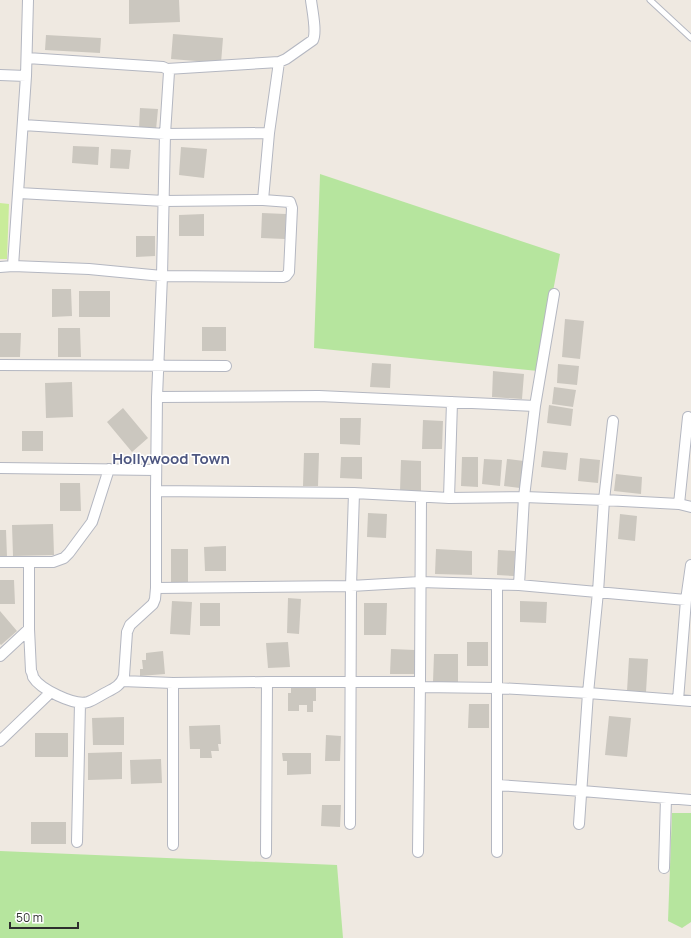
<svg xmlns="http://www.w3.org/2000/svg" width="691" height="938" viewBox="0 0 691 938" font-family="Manrope,sans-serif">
<rect width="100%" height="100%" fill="#efe9e1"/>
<path fill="#b6e59e" d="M320 174 560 254 538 371 314 348Z
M672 813H691V922L682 928 668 921Z
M0 851 337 865 343 938H0Z"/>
<path fill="#c9ec9a" d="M0 203 9 204 7 259H0Z"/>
<path fill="#cbc7bf" d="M129 0H179L180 22 129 24Z
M173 34 223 38 221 63 171 59Z
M46 35 101 38 100 53 45 50Z
M140 108 158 109 156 130 139 129Z
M73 146 99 147 98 165 72 163Z
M181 147 207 149 204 178 179 175Z
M111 149 131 150 129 169 110 168Z
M262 213 286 214 285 239 261 238Z
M204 214V236H179V215Z
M136 236H155V256L136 257Z
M52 289H71L72 316 52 317Z
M79 291H110V317H79Z
M565 319 584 321 580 359 562 357Z
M202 327H226V351H202Z
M58 328H80L81 357H58Z
M0 333H21L20 357H0Z
M372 363 391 364 390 388 370 387Z
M558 364 579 366 577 385 557 383Z
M493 371 524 374 522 399 492 397Z
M72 382 73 417 46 418 45 383Z
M554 387 576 390 573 407 552 404Z
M549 405 573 409 571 426 547 423Z
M123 408 148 438 132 452 107 422Z
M340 418H361L360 445 340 444Z
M423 420 443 421 442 449H422Z
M22 431H43V451H22Z
M543 451 568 453 566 470 541 467Z
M304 453H319L318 486H303Z
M341 457H362V479L340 478Z
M462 457H478V487L461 486Z
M580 458 600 460 598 483 578 481Z
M484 459 502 460 500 486 482 484Z
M507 459 524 461 520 488 504 486Z
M401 460 421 461V492L400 491Z
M616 474 642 477 641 494 614 491Z
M60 483H80L81 511H60Z
M368 513 387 514 386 538 367 537Z
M620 514 637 516 635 541 618 539Z
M53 524 54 555 13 556 12 525Z
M0 530H6L7 557H0Z
M226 546V571H205L204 547Z
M171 549H188V584H171Z
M436 549 472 551V575L435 574Z
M498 550 515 551 514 576 497 575Z
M0 580H14L15 604H0Z
M288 598 301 599 299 634 287 633Z
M172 601 192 602 190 635 170 634Z
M520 601 547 602 546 623 520 622Z
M200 603H220V626H200Z
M364 603H387L386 635H364Z
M0 611 17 631 1 645 0 644Z
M288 642 290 667 268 668 266 643Z
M467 642H488V666H467Z
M391 649 415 650V674H390Z
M163 651 165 674 140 676V669H143L142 660H146V653Z
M434 654H458V683L433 682Z
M629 658 648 659 646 692 627 691Z
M291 686H302L303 688H316V701H313V712H307V705H299V711H288V693H291Z
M469 704H489V728H468Z
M609 716 631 718 627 757 605 755Z
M124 717V745H93L92 718Z
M220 725 221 744H218L219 751H211L212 758H200V749H190L189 726Z
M35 733H68V757H35Z
M326 735 341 736 340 761H325Z
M122 752V779L88 780V753Z
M282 753H311V774L287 775V761H283Z
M161 759 162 783 131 784 130 760Z
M322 805H341L340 827 321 826Z
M31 822H66V844H31Z"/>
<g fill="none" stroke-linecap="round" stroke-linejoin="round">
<defs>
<path id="lane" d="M650 0 691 38"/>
<path id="street" d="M27 58 163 67 167 69 169 72 165 134 162 276 157 397 156 491V588L155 599 153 604 130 625 127 632 124 676C121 685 115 688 107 692 101 695 94 700 88 702 74 706 40 689 33 677 33 676 32 672 31 671L29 629V563
M167 69 279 62
M0 75 26 76
M23 125 165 134 269 133
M263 200 269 133 279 62 286 59 313 40C317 32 312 9 311 0
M13 266 26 76 28 0
M0 267 13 266 89 269 162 276 283 277 286 276 289 272 292 208 290 202 263 200 164 201 19 193
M0 365 226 366
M157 397 319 396 535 406
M0 468 156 470
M156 491 354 493 449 498 524 497 604 500 679 504 691 507
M449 498 452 402
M679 504 688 417
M0 562H53L64 558 69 553 92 522 94 516 109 469
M497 585V852
M519 585 524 497 535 406 554 294
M156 588 351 586 420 582 519 585 686 600
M0 656 29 629
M122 681 173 683 267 682H420
M420 687 498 688 588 693 691 701
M678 700 686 600 691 565
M0 741 51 692
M498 785 582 791 691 800
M350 824 351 586 354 493
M579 824 588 693 598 592 604 500 613 421
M77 842 80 703
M173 845V683
M418 852 420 682 421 497
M266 853 267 682
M664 868 666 798"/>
</defs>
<use href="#lane" stroke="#b4b7c1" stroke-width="7"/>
<use href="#street" stroke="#b4b7c1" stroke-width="12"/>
<use href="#lane" stroke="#fff" stroke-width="5"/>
<use href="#street" stroke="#fff" stroke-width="10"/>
</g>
<g text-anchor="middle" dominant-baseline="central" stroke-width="3" stroke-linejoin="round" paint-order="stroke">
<g font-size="15" font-weight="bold" fill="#4d5680" stroke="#fff">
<text x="171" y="458">Hollywood Town</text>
</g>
</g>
<path d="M10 922v6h68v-6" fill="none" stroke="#2e2e2e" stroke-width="2"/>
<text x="16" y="922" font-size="12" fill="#2e2e2e" stroke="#ffffff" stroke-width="3" paint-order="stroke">50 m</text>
</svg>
